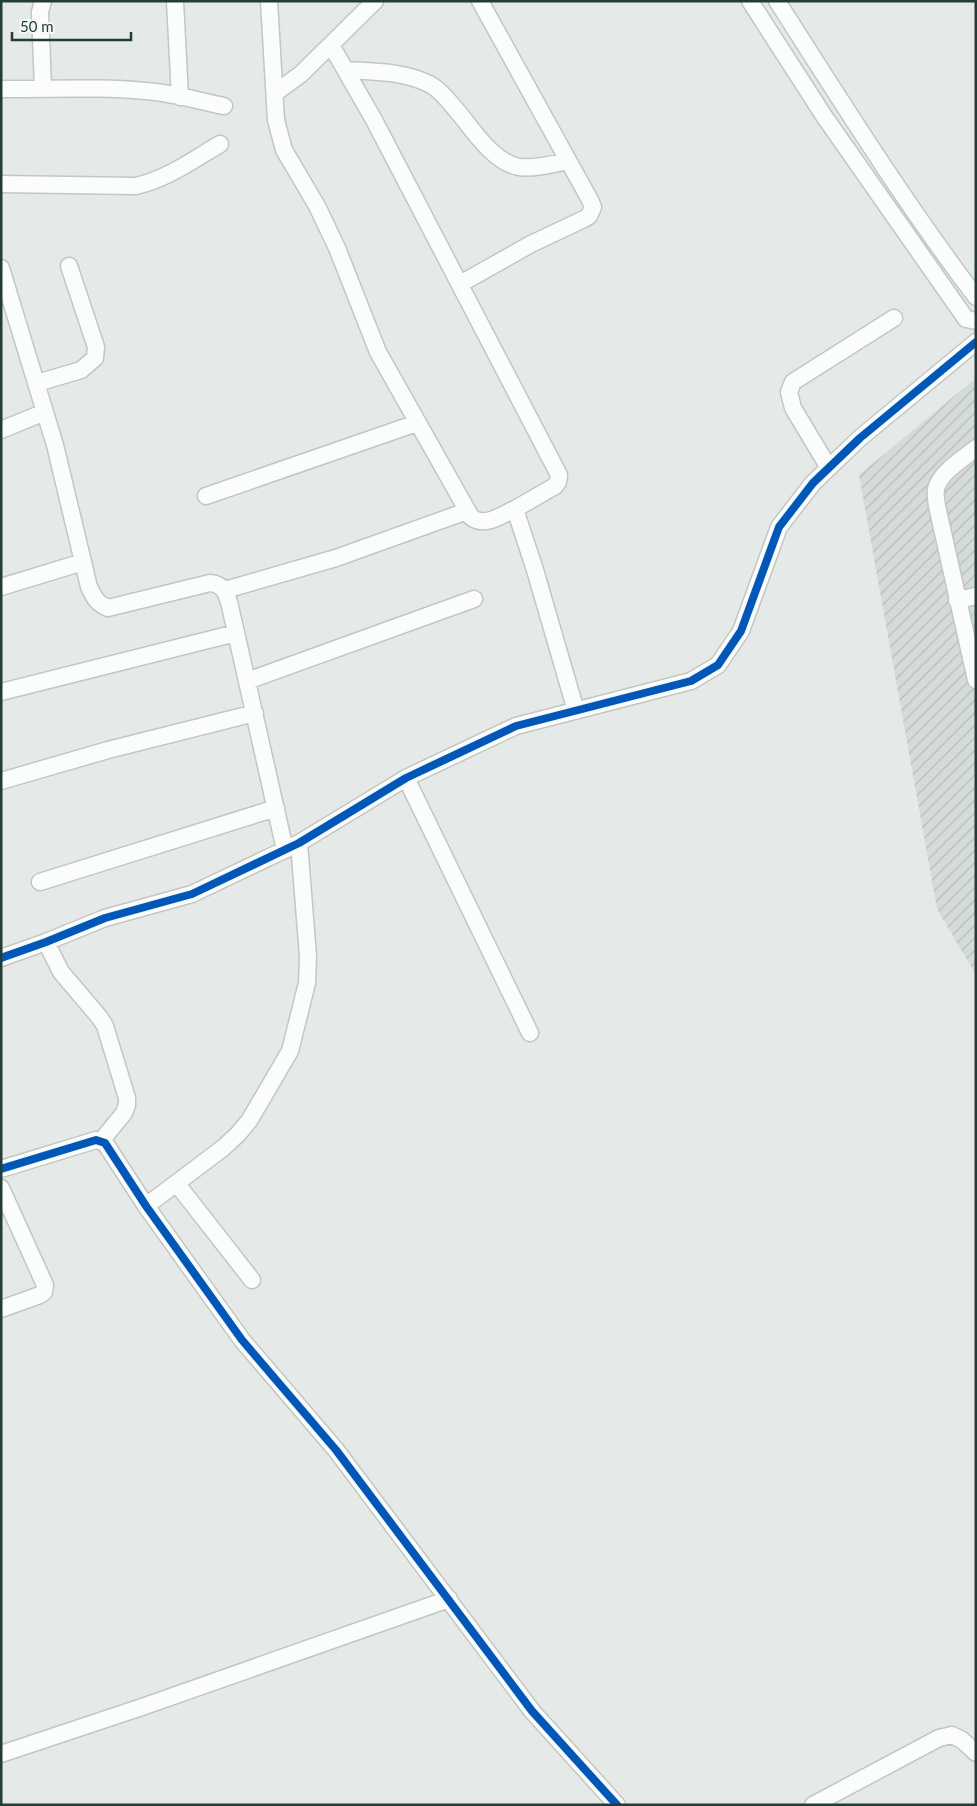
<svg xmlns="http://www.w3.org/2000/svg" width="977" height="1806" viewBox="0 0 977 1806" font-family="Lato,sans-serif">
<defs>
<pattern id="industrial-furrows" width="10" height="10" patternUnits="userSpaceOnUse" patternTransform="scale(1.25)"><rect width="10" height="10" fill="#d4dbd8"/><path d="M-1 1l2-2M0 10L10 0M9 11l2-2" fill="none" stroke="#b6bdba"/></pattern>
</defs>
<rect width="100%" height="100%" fill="#e5eae8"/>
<path fill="url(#industrial-furrows)" d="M976 378V975L937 909 859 475Z"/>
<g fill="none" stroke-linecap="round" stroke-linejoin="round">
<defs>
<path id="minor" d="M43 1 40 12 43 89
M175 1 180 97
M269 1 276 120 284 150 317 206 337 248 378 352 471 517C485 528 501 515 515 509
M750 1 824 116 966 319 976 321
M777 1C841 101 904 202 976 297
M331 45 374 120 559 475 558 482 555 486 515 509 535 570 576 711
M346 70C374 72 406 71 431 85 442 91 450 103 458 112 474 131 493 162 519 167 535 169 553 164 568 161
M1 89C55 89 110 86 163 93 183 96 204 102 224 106
M275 93 301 74 375 1
M1 184 136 186C167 179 193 160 220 144
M1 268 55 445 89 587C94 597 97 604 108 608L210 583C224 584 227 594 230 606L285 850
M460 284 531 244 584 219 589 216 593 207 590 200 480 1
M37 383 81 370 95 358 96 347 69 266
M1 430 45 412
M976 448C963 459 940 472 936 489 935 494 936 500 937 506L976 680
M829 468 793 408 789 392 793 382 894 318
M206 496 417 423
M1 587 83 562
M225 590 336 558 467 511
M957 600 976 596
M247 681 474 599
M1 692 236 633
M406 778 530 1033
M1 781 108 750 255 713
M40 882 276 808
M46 942 61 972 100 1018 105 1026 127 1098V1105L124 1113 101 1141
M1 958 46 942 105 918 192 894 299 843 406 778 516 726 691 681 718 665 741 631 779 527 813 483 860 438 976 342
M1 1169 96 1140 105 1143 146 1206 242 1340 336 1450 532 1711 617 1805
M177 1184 252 1280
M1 1188 45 1285 44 1292 40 1295 1 1309
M146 1206 223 1148 238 1134 249 1121 290 1051 307 983 308 956 299 843
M1 1754 142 1707 449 1599
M813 1805 939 1738 952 1735 962 1740 976 1753"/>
</defs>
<use href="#minor" stroke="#c2c7c5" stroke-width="19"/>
<use href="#minor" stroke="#fbfcfc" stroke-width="16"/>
<defs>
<path id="cycleway" d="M1 958 46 942 105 918 192 894 299 843 406 778 516 726 691 681 718 665 741 631 779 527 813 483 860 438 976 342
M1 1169 96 1140 105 1143 146 1206 242 1340 336 1450 532 1711 617 1805"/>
</defs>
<use href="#cycleway" stroke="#f4f9f7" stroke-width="11"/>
<use href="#cycleway" stroke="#0057b8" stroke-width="8"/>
</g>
<rect width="977" height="1806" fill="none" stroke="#243c38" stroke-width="5"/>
<path d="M12 32v8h119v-8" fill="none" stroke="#243c38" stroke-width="2.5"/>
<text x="20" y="32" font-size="15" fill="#243c38" stroke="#f4f9f7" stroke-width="4" paint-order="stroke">50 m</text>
</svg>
